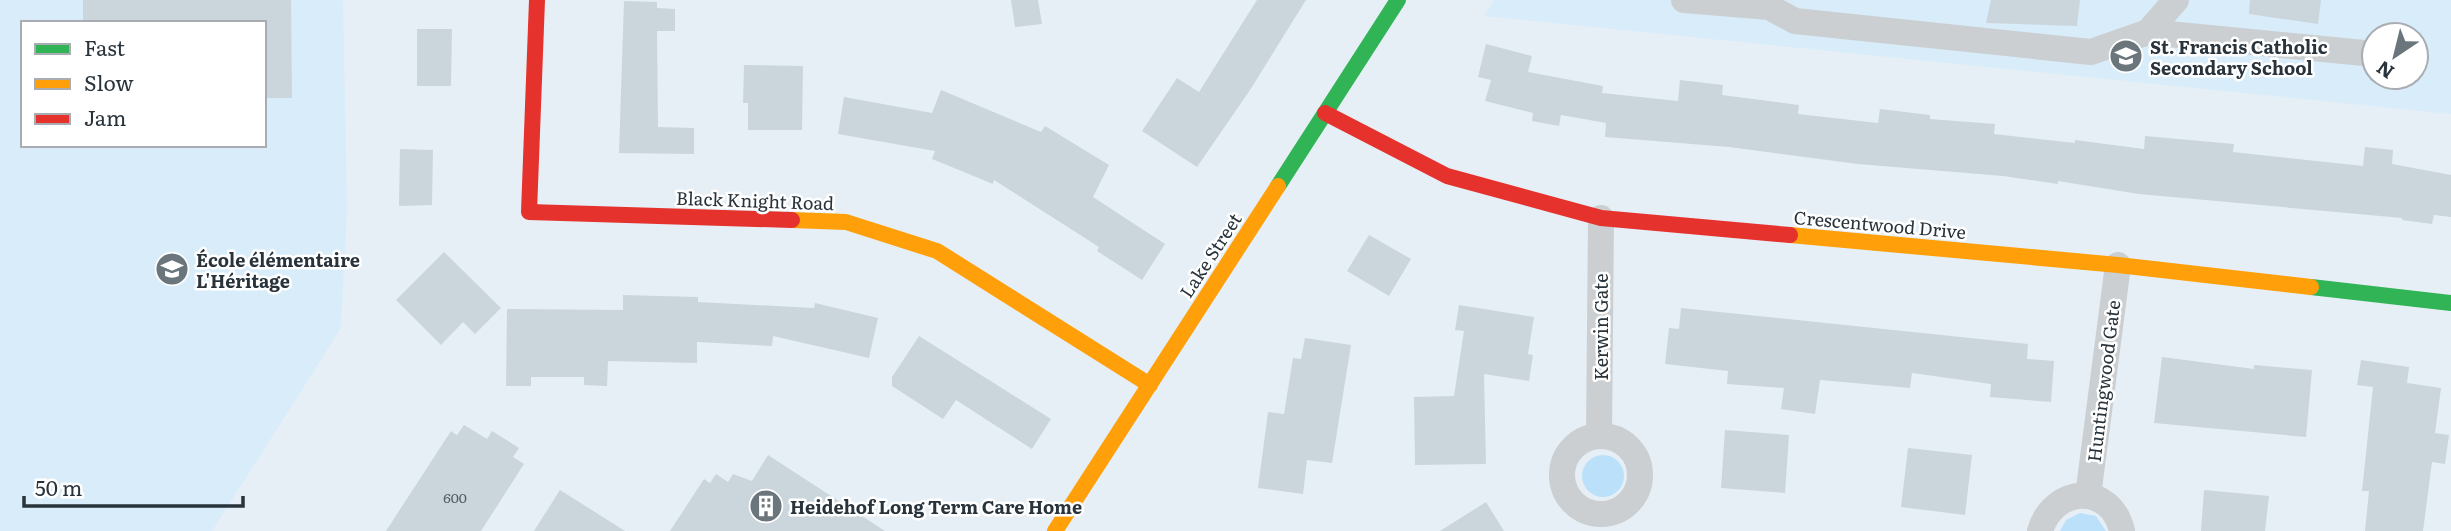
<svg xmlns="http://www.w3.org/2000/svg" width="2451" height="531" viewBox="0 0 2451 531" font-family="Literata,serif">
<rect width="100%" height="100%" fill="#e6eff6"/>
<path fill="#d8ecfa" fill-rule="evenodd" d="M0 0H343L347 209 341 328 212 531H0ZM23 23H264V145H23Z
M1494 0H2451V114L1484 16ZM2374 35H2416V77H2374Z"/>
<path fill="#bbe0fa" d="M1582 476a21 21 0 1 1 42 0a21 21 0 1 1-42 0Z
M2080 513 2096 516 2106 531H2060L2066 520Z"/>
<path fill="#cbd5dc" d="M83 0H291L292 98H264V23H83Z
M1011 0H1038L1042 24 1015 27Z
M1257 0H1306L1250 90 1197 167 1142 131 1177 78 1199 92Z
M1991 0H2080L2077 26 1986 23Z
M2250 0H2321L2318 24 2249 14Z
M624 1 657 2V8L675 9V31H657L658 127 694 128V154L619 153Z
M417 29H452L451 86H417Z
M1486 44 1532 56 1528 72 1603 86 1602 93 1678 101 1680 80 1723 85 1722 95 1799 105 1798 114 1878 123 1880 109 1930 115V119L1995 124 1994 134 2075 143V140L2144 149 2145 136 2234 144 2233 152 2363 166 2365 147 2393 150 2392 164 2451 175V217L2434 215 2432 224 2402 220V218L2139 194 2058 181V184L2003 176 1858 164 1729 147 1605 137 1606 123 1561 115 1559 126 1532 121 1533 113 1485 101 1491 80 1478 77Z
M744 65 803 66 802 130H748V103H743Z
M941 90 1041 132 1045 126 1109 165 1093 197 1165 244 1142 280 1097 251 1099 247 994 180 993 184 932 159 935 151 838 134 844 97 932 113Z
M400 149 433 150 432 205 399 206Z
M1369 235 1411 259 1389 296 1347 271Z
M444 252 501 308 475 334 463 322 441 345 396 300Z
M623 295 698 297V302L814 308 815 303 878 318 869 358 773 336 772 346 697 342V363L608 361 607 386 584 385V377H531V386H506L507 309 623 310Z
M1459 305 1534 317 1528 354 1533 355 1529 381 1484 374 1486 464 1415 465 1414 397 1454 396 1464 331 1455 330Z
M1681 308 2028 344 2027 359 2054 361 2051 402 1990 397 1991 384 1912 373 1910 388 1820 380 1815 414 1781 409 1784 388 1727 384 1728 371 1665 364 1669 328 1679 329Z
M919 336 1051 419 1032 449 956 400 943 419 892 386V377Z
M1305 338 1351 345 1332 463 1307 460 1303 494 1258 488 1268 412 1284 414 1293 358 1301 359Z
M2162 357 2254 369V365L2312 370 2306 437 2154 423Z
M2361 360 2409 367 2407 383 2441 388 2435 433 2449 435 2445 464 2432 462 2423 531H2365L2369 491H2362L2373 387 2357 385Z
M464 425 487 439 492 431 519 448 513 457 524 464 481 531H386L451 431 457 435Z
M1725 430 1789 435 1785 493 1721 488Z
M1908 448 1972 455 1965 515 1901 507Z
M768 455 885 531H670L704 479 710 483 716 474 728 482 733 474 752 481Z
M560 490 625 531H534Z
M2204 490 2269 496 2265 531H2201Z
M1486 502 1504 531H1440Z"/>
<g fill="none" stroke-linecap="round" stroke-linejoin="round">
<path stroke="#cbcfd1" stroke-width="26" d="M1684 0 1769 7 1770 0
M1769 7 1795 21 2091 52 2148 32 2374 54
M2148 32 2176 0
M1599 436 1601 218
M1562 475a39 39 0 1 1 78 0a39 39 0 1 1-78 0Z
M2088 496 2118 265
M2040 531C2054 485 2111 483 2122 531"/>
<path stroke="#30b455" stroke-width="16" d="M1278 186 1398 0
M2311 287 2451 303"/>
<path stroke="#ff9f0a" stroke-width="16" d="M792 220 846 222 937 251 1150 385
M1790 235 2118 265 2311 287
M1055 531 1278 186"/>
<path stroke="#e5322d" stroke-width="16" d="M537 0 529 212 792 220
M1325 113 1447 176 1601 218 1790 235"/>
</g>
<defs>
<symbol id="school-disc" viewBox="-11 -11 22 22"><circle r="9.5" fill="#6a757c" stroke="#fff"/><path d="M0-5L7-2L0 1L-7-2ZM-4 1L0 2.5L4 1V4Q0 6-4 4Z" fill="#fff"/></symbol>
<symbol id="building-disc" viewBox="-11 -11 22 22"><circle r="9.5" fill="#6a757c" stroke="#fff"/><path d="M-4-6H4V6H1V3H-1V6H-4ZM-2.5-4.3h1.7v1.8h-1.7ZM.8-4.3h1.7v1.8H.8ZM-2.5-1h1.7V.8h-1.7ZM.8-1h1.7V.8H.8Z" fill="#fff"/></symbol>
</defs>
<g fill-rule="evenodd">
<use href="#school-disc" x="2107" y="37" width="38" height="38"/>
<use href="#school-disc" x="153" y="250" width="38" height="38"/>
<use href="#building-disc" x="747" y="487" width="38" height="38"/>
</g>
<g text-anchor="middle" dominant-baseline="central" stroke-width="5" stroke-linejoin="round" paint-order="stroke">
<g font-size="14" fill="#515c63">
<text x="455" y="497">600</text>
</g>
<g font-size="18" font-weight="bold" fill="#28333b" stroke="#fff" text-anchor="start">
<text x="2150" y="46">St. Francis Catholic<tspan x="2150" dy="21">Secondary School</tspan></text>
<text x="196" y="259">École élémentaire<tspan x="196" dy="21">L'Héritage</tspan></text>
<text x="790" y="506">Heidehof Long Term Care Home</text>
</g>
<g font-size="18" fill="#28333b" stroke="#fff">
<text transform="translate(755 200) rotate(2)">Black Knight Road</text>
<text transform="translate(1880 224) rotate(5)">Crescentwood Drive</text>
<text transform="translate(1210 255) rotate(-57)">Lake Street</text>
<text transform="translate(1600 327) rotate(-90)">Kerwin Gate</text>
<text transform="translate(2103 381) rotate(-83)">Huntingwood Gate</text>
</g>
</g>
<rect x="21" y="21" width="245" height="126" fill="#ffffff" stroke="#a9adb1" stroke-width="2"/>
<rect x="35" y="44" width="35" height="10" fill="#30b455" stroke="#a9adb1" stroke-width="2"/>
<text x="84" y="56" font-size="21" fill="#28333b">Fast</text>
<rect x="35" y="79" width="35" height="10" fill="#ff9f0a" stroke="#a9adb1" stroke-width="2"/>
<text x="84" y="91" font-size="21" fill="#28333b">Slow</text>
<rect x="35" y="114" width="35" height="10" fill="#e5322d" stroke="#a9adb1" stroke-width="2"/>
<text x="84" y="126" font-size="21" fill="#28333b">Jam</text>
<g transform="translate(2395 56) rotate(215)"><circle r="33" fill="#ffffff" stroke="#a9adb1" stroke-width="2"/>
<path d="M0-5L12 26L0 18L-12 26Z" fill="#6a757c"/>
<text y="-10" font-size="19" font-weight="bold" text-anchor="middle" fill="#28333b">N</text>
</g>
<path d="M24 496v10h219v-10" fill="none" stroke="#28333b" stroke-width="3.5"/>
<text x="35" y="496" font-size="21" fill="#28333b" stroke="#ffffff" stroke-width="5" paint-order="stroke">50 m</text>
</svg>
